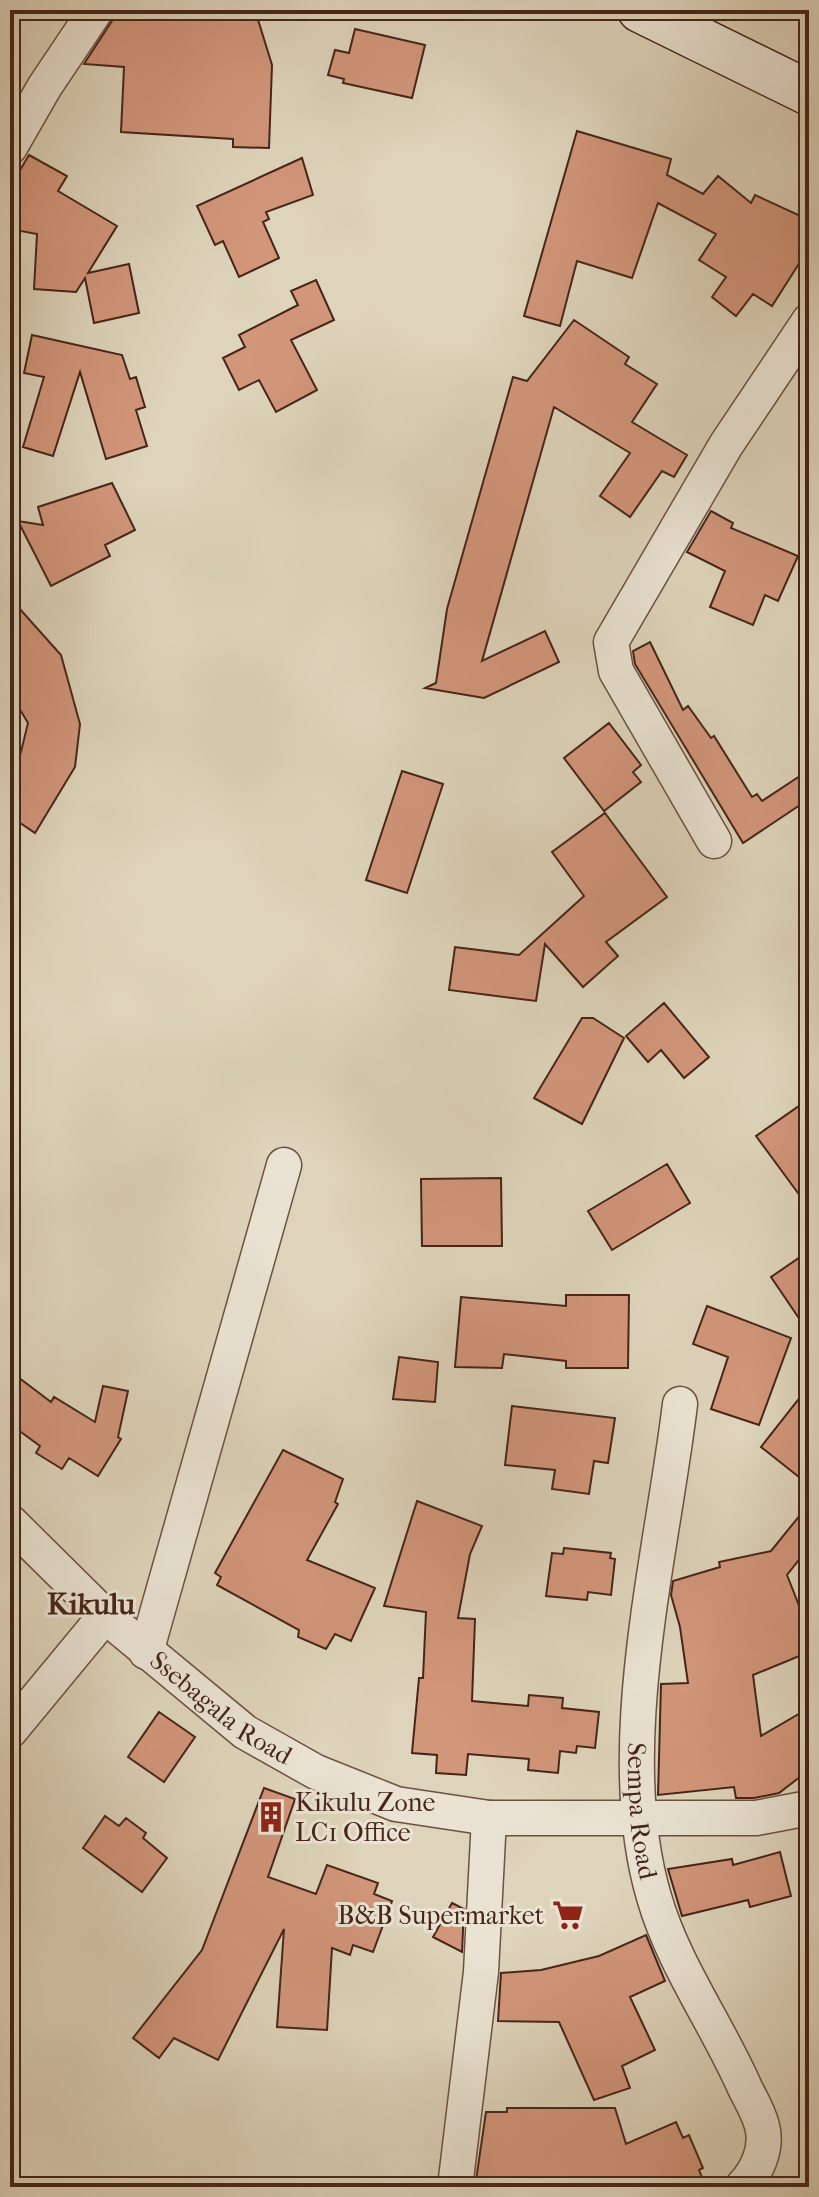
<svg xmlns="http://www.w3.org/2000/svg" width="819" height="2197" viewBox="0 0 819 2197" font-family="'IM FELL French Canon',serif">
<rect width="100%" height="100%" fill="#ded4bb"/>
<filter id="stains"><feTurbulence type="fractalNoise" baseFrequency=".0025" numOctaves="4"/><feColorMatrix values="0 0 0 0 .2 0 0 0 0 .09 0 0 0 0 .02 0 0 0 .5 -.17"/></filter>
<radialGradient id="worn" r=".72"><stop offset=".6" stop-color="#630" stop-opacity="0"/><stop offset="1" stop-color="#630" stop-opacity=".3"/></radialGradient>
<path fill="#d2967b" stroke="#462518" stroke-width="2" d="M119 10H255L272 65 269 148 233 147V139L121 132 124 67 84 64Z
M355 29 425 45 412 98 343 83 344 79 328 75 335 50 349 53Z
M577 131 671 159 667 175 703 194 718 176 751 203 755 195 809 220V267L800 262 772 306 753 294 736 316 712 297 726 277 699 260 716 234 658 203 632 278 577 261 560 326 524 316Z
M29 155 67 176 58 191 117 226 88 273 129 264 139 313 94 323 85 278 76 292 34 289 37 234 10 229V187Z
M302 158 313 195 266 212 269 219 263 222 279 258 239 277 223 241 215 245 197 206Z
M316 280 334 320 291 340 317 390 276 412 259 380 239 390 223 358 245 347 239 335 298 305 291 291Z
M574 320 629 357 625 364 657 384 632 422 687 455 674 477 662 471 630 517 600 496 630 453 554 407 482 661 545 631 559 662 484 698 425 688 436 683 447 609 513 377 527 381Z
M32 335 122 355 130 379 136 377 145 407 136 410 147 446 106 459 80 372 53 456 23 447 44 377 24 373Z
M112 483 135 530 105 545 110 556 51 586 18 521 43 525 38 507Z
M711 511 733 523 731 528 798 556 778 601 765 595 753 625 710 607 725 571 687 552Z
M10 598 61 655 80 724 75 767 35 833 10 816V774L21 752 28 723 10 693Z
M650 642 683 710 688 706 711 738 714 736 752 797 757 794 762 801 809 770V799L743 843 635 664 633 651Z
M609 723 641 765 633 772 641 782 604 811 564 758Z
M402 771 443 784 407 893 366 880Z
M605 813 667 897 606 942 618 956 583 987 545 944 536 1001 449 990 455 947 519 955 584 896 552 852Z
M664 1003 709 1057 684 1078 661 1050 648 1062 626 1036Z
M582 1018H593L624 1038 582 1124 534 1098Z
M809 1099V1208L756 1136Z
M667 1164 690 1203 612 1250 588 1211Z
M501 1178 502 1246H422L421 1179Z
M809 1251V1333L771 1277Z
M566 1295H629L628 1368H566V1361L504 1354 502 1368 455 1367 461 1297 566 1306Z
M707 1306 791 1338 759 1425 711 1409 728 1357 693 1344Z
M399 1357 438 1362 435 1402 393 1399Z
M10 1371 51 1402 54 1397 95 1422 103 1386 128 1391 118 1437 121 1439 98 1476 69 1458 62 1469 36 1453 40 1446 10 1424Z
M809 1386V1485L761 1447Z
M512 1406 615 1418 608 1463 594 1461 589 1494 552 1489 555 1470 505 1465Z
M283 1450 343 1479 335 1502 338 1504 307 1560 375 1588 351 1641 335 1634 326 1649 298 1637 299 1630 217 1585 221 1577 215 1573Z
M417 1501 482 1526 470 1554 458 1618 475 1619 472 1701 528 1706 529 1695 563 1698 562 1708 599 1712 595 1748 577 1746 576 1753 560 1751 558 1773 528 1770 529 1759 468 1754 466 1775 436 1773 437 1755 412 1753 419 1678H423L426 1612 384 1606Z
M809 1504V1547L787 1575 809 1631V1652L753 1675 761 1736 809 1708V1770L779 1793 754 1798H736L734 1787 658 1795 661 1684 688 1683 680 1627 671 1595 673 1581 720 1567 719 1562 771 1551Z
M564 1548 611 1553 610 1558 615 1559 611 1595 588 1592 587 1600 546 1596 552 1553 563 1554Z
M159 1712 195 1737 164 1782 128 1757Z
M264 1788 295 1799 268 1877 316 1894 327 1865 378 1883 374 1894 392 1901 373 1952 353 1945 350 1955 332 1948 327 2030 277 2027 284 1929 218 2060 174 2038 159 2058 133 2038 202 1950Z
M105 1816 119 1826 126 1818 146 1833 143 1838 167 1858 142 1892 83 1848Z
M780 1852 791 1896 750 1907 748 1900 682 1916 668 1869 732 1859 733 1865Z
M452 1903 464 1909 462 1952 433 1937Z
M646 1935 665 1981 630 1997 655 2050 622 2066 630 2088 594 2100 559 2022 498 2021 501 1973 541 1970 599 1956Z
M507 2108H615L626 2144 676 2122 683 2138 689 2135 703 2168 699 2170 706 2187H475L486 2112H507Z"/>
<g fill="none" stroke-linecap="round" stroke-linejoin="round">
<defs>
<g id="minor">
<path d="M10 147 45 86 96 10"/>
<path d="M714 841 616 671 611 642 726 445 809 321"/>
<path id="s1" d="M680 1404C662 1555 610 1749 654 1897 673 1964 717 2024 745 2088 751 2100 759 2113 762 2126 768 2148 757 2172 742 2187"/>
<path id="s2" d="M10 1522 105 1616 245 1732 316 1772 396 1804 489 1818H756L809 1808"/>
<path d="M146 1652 284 1165"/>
<path d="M10 1731 105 1616"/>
<path d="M455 2187 481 1972 489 1818"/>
</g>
<path id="secondary" d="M640 10 809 93"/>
</defs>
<use href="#minor" stroke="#6c5141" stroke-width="37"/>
<use href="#secondary" stroke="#462518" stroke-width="47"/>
<use href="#minor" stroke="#eae3d3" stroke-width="34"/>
<use href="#secondary" stroke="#eae3d3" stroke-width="44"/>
</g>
<defs>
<symbol id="building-bare" viewBox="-9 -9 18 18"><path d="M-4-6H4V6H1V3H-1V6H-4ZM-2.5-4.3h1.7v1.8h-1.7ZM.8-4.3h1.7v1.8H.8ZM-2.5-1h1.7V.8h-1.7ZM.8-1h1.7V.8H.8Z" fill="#8f2418" stroke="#eae3d3" stroke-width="2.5" paint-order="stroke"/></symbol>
<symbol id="supermarket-bare" viewBox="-9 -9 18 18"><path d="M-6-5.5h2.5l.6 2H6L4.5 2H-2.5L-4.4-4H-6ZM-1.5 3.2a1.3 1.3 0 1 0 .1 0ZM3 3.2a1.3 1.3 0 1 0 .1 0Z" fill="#8f2418" stroke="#eae3d3" stroke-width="2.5" paint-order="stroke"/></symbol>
</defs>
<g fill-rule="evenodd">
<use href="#building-bare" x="249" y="1795" width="44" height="44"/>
<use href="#supermarket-bare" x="546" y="1893" width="44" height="44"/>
</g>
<g text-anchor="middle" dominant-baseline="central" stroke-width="6" stroke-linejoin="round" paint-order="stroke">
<g font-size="26" fill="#462518" stroke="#eae3d3">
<text stroke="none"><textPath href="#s2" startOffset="282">Ssebagala Road</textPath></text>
<text stroke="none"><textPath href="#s1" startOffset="410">Sempa Road</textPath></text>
</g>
<g font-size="26" fill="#462518" stroke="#eae3d3" text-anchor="start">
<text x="295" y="1802">Kikulu Zone<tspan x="295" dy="30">LC1 Office</tspan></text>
<text x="544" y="1915" text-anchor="end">B&amp;B Supermarket</text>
</g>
<g font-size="30" font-weight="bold" fill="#462518" stroke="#eae3d3">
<text x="91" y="1604">Kikulu</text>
</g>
</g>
<rect width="819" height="2197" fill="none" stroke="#ded4bb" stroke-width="40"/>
<rect x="12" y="12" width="795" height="2173" fill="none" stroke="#462518" stroke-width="4"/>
<rect x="20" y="20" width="779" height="2157" fill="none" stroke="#462518" stroke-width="2"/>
<rect width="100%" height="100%" filter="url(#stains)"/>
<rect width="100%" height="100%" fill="url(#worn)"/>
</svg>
